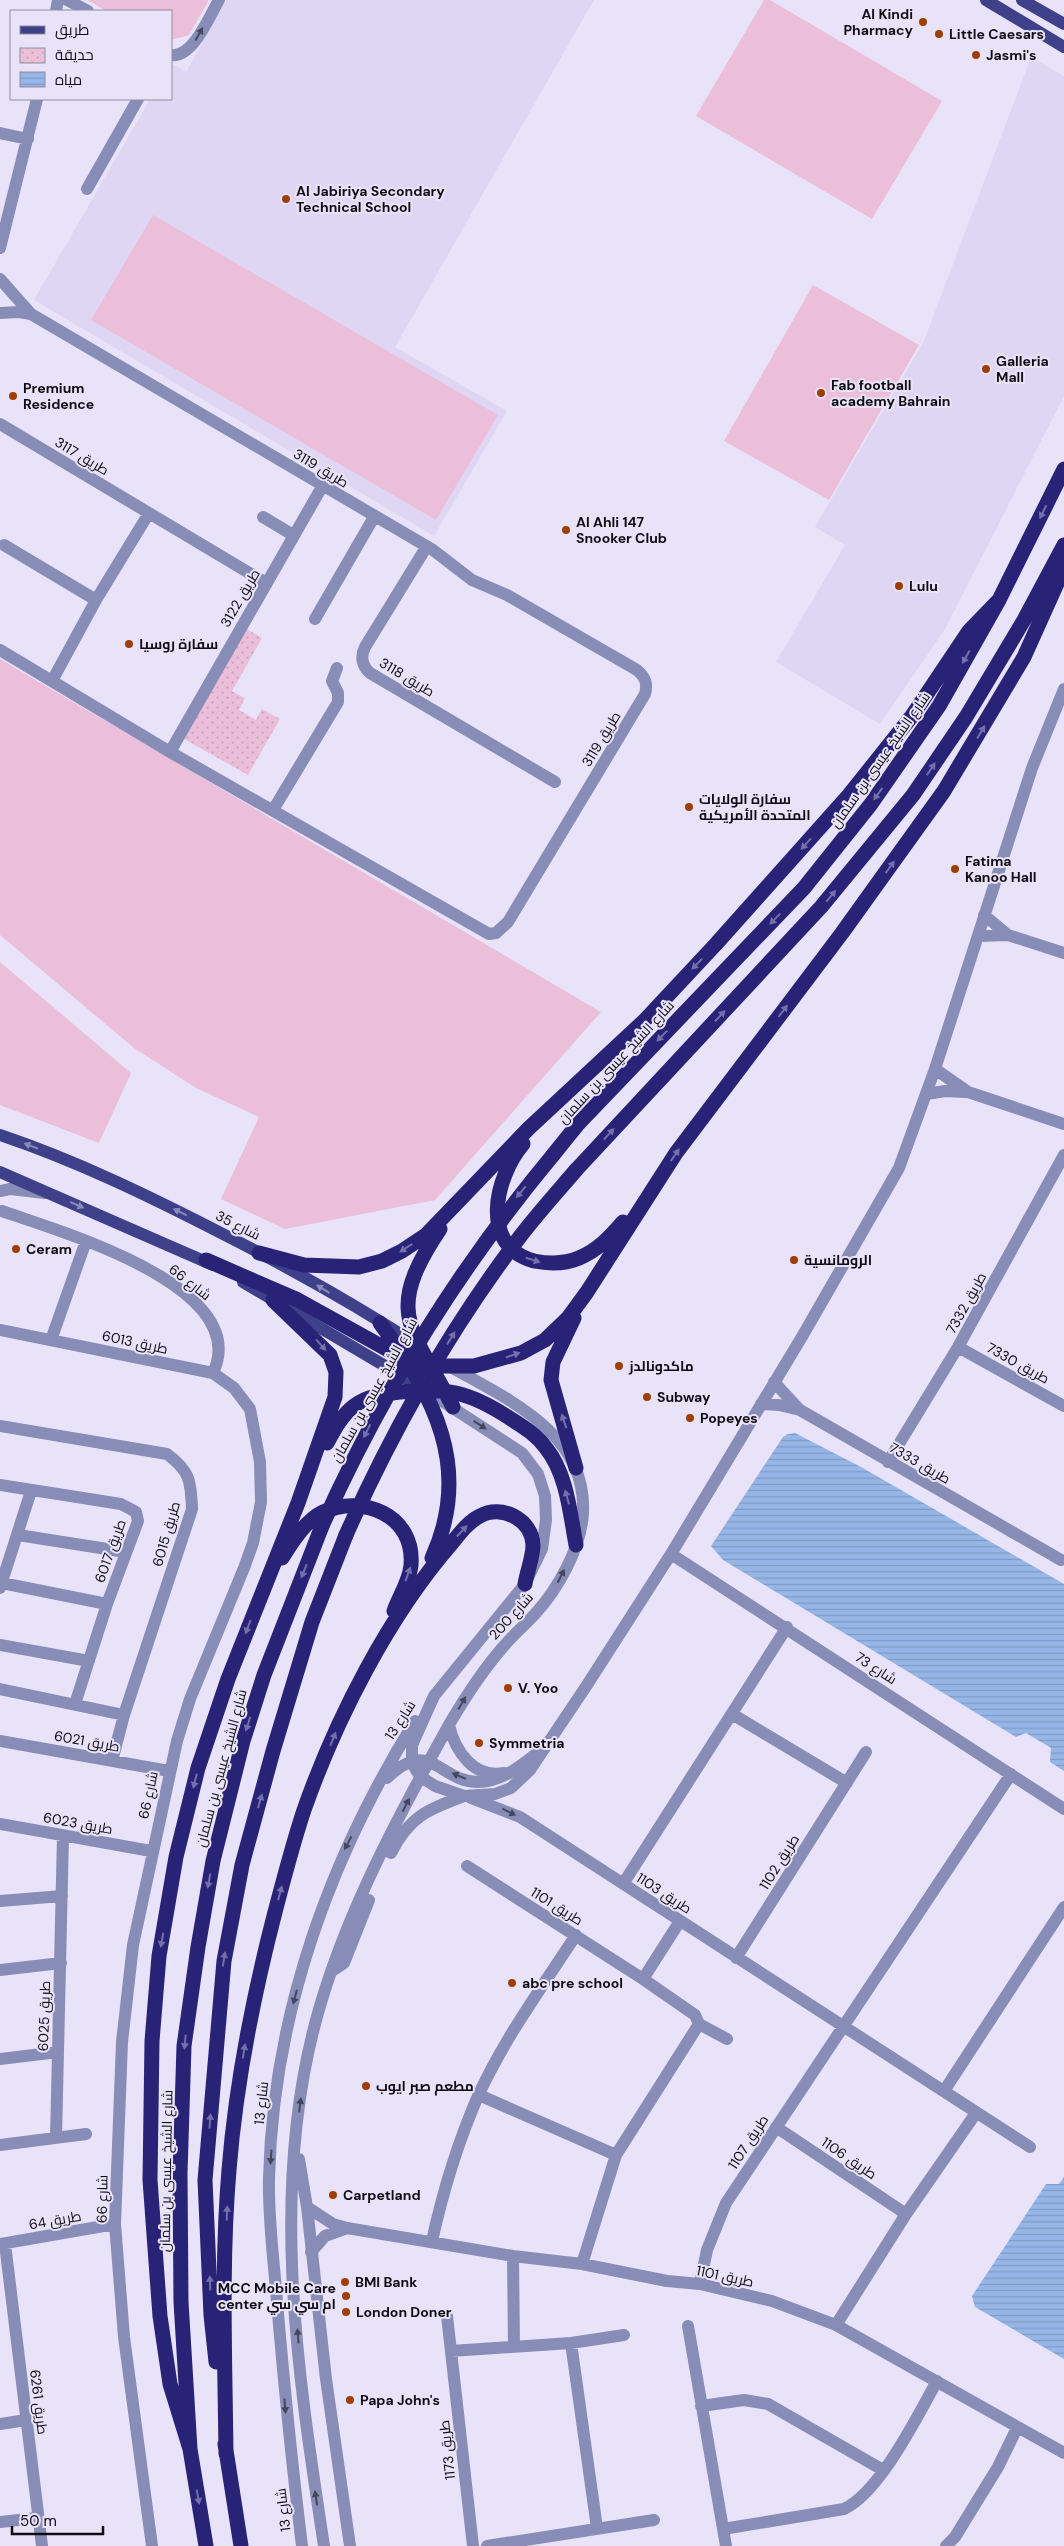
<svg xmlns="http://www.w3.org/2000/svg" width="1064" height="2546" viewBox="0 0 1064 2546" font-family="'DM Sans',Cairo,sans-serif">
<defs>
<pattern id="park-dots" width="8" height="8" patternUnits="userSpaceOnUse" patternTransform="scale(1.25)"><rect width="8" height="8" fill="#ebbeda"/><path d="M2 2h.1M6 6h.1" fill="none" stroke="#c8a2ba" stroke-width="1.8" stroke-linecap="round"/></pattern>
<pattern id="water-rules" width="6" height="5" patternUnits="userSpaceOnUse" patternTransform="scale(1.25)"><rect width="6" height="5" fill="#95b6e6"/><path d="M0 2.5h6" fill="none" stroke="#7f9bc4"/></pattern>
</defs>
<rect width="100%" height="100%" fill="#e9e3f9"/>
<path fill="#dfd6f3" d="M226 0H594L395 347 507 411 434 536 34 300 150 99H171V63L186 72Z
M1031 57 1064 76V396L945 629 880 724 776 662 845 545 815 527 924 341Z"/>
<path fill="#ebbeda" d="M87 0H209L189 35 171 40V11H107Z
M764 0H770L942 101 872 219 696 116Z
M153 215 498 415 436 520 91 320Z
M813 285 919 345 829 500 724 441Z
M0 659 601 1012 435 1200 285 1229 221 1199 259 1117 196 1088 134 1048 0 935Z
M0 962 131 1073 99 1143 0 1105Z"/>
<path fill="url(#park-dots)" d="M247 629 262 638 232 691 245 698 239 710 256 720 262 709 280 719 248 775 184 739Z"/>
<path fill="url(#water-rules)" d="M795 1433 861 1467 1064 1584V1771L1050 1762 1051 1748 1026 1733 1016 1737 723 1560 711 1546 783 1437 788 1434Z
M1064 2177V2359L975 2307 972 2296 1046 2184H1059Z"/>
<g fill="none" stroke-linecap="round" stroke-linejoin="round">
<path stroke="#878db7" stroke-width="12" d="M67 0 88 11
M56 11 58 0
M171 55C193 58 209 17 219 0
M0 133 28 139
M87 189 138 99
M0 248 37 99
M0 279 31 314 433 550 472 580 507 595 637 670C645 677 648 683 645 694L508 922 496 933 489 934 170 752 0 650
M0 313 19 312 31 314
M0 424 266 583
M263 517 293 535
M4 545 96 600
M427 546 365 647C360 657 362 666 370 673L555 782
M315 619 374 517
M52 681 96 600 149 513
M170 752 323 485
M273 810 338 702V693L332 681 337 668
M984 915 1008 935
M978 936 1008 935 1064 953
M935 1069 968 1092 1064 1124
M927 1094 945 1091 965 1092
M0 1191 10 1189 45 1193
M2 1211C58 1231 254 1286 213 1373
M0 1330 213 1373 234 1388 250 1409 260 1462 261 1502 253 1543 244 1568 190 1699 177 1741 133 1945 122 2042 115 2224 124 2337 152 2546
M51 1340 86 1241
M958 1347 1064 1406
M774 1382 798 1408
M425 1390 522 1453 538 1474 545 1496 546 1520 542 1549 525 1584 434 1696 412 1745V1762L416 1770 421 1777 435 1786 464 1796 495 1794 511 1788 530 1770 587 1685 671 1554 803 1335 899 1168 935 1069 1032 768 1064 689
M761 1404 779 1405 800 1410 1061 1560
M0 1426 167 1454C190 1471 191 1481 192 1509L124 1715 112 1761
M888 1462 958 1347 1064 1155
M0 1485 121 1504 136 1512 138 1521 107 1604 75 1704
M18 1535 126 1552
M671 1554 1064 1809
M2 1583 107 1604
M0 1588 31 1491
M0 1645 89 1661
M0 1689 124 1715
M732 1714 847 1783
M449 1725C455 1751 474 1779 504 1773
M0 1741 169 1771
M387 1778C431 1736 439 1782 478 1782 500 1782 520 1767 536 1754
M471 1798 520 1817 1030 2147
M0 1824 151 1851
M391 1853C409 1817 428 1809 464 1796
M467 1866 643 1979 695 2015 699 2024 727 2039
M623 1884 787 1627
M0 1901 62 1896
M736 1958 866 1752
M0 1970 61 1963
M332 1971 344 1963 369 1900
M643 1979 680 1921
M0 2059 58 2052
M944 2091 1064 1907
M479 2095 616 2155
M776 2127 906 2214
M56 2138 63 1836
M0 2145 86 2134
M299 2159 307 2207 326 2379 350 2546
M307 2207 333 2224 347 2228 513 2256 582 2264 667 2281 700 2284 772 2301 836 2325 1064 2453
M432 2241C443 2191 458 2142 478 2096 504 2039 542 1987 576 1935
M0 2244 115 2224
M5 2244 42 2546
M311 2252 325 2236 347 2228
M513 2256 514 2346
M582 2264 616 2155 699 2024
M700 2284 707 2250 726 2203 1011 1774
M447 2316 473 2546
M836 2325 906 2214 976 2113
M688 2326 726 2546
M571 2343 597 2528
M451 2351 571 2343 624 2335
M701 2406 744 2400 768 2404 883 2470
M0 2424 26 2420
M0 2522 37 2518
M723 2529 844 2509C880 2492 917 2417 937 2381
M302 2546C292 2465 284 2384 277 2302 274 2261 268 2220 269 2178 273 2015 329 1859 415 1721
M324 2546C297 2369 268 2182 320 2006 349 1907 400 1813 450 1723 466 1696 482 1671 503 1647 513 1635 525 1625 535 1614 558 1589 581 1548 583 1513 587 1433 509 1400 449 1366
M487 2546 654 2520
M946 2546 955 2537 998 2467 1017 2428"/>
<path stroke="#3e4189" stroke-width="12" d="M986 0 1064 47
M1022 0 1064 24
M0 1135C77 1161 149 1196 221 1233 290 1268 358 1306 422 1348
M0 1172 213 1265
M243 1282 424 1389"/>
<path stroke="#282377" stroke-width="15" d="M523 1144C495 1177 479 1246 534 1261 549 1264 565 1264 579 1258 598 1250 610 1237 623 1222
M553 1155 578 1124 804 888 871 804 939 706 999 600 1064 469
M576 1170 821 907 913 795 966 717 1024 620 1064 545
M440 1229C382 1315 413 1328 453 1407
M259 1253 304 1265 359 1267 382 1261 402 1251 426 1235 528 1129 644 1021 716 944 849 795 912 716 969 631 999 600
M206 1260 298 1300 408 1361 429 1366H474L521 1353 545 1340 568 1318 587 1292 676 1153 842 933 944 791 1024 657 1064 568
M574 1318 553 1362 551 1380 576 1468
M380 1323C434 1396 473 1468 432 1558
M327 1443C334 1430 342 1415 354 1406 367 1396 384 1394 400 1392 447 1387 469 1392 508 1417 522 1426 536 1434 546 1448 567 1474 570 1513 576 1545
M282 1558C292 1542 306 1520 323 1512 362 1494 415 1515 411 1565 410 1580 399 1597 394 1611
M216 2362 211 2315 205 2180 224 1961 242 1865 273 1751 312 1622 346 1535
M225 2444 241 2546
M190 2449 170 2384 160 2316 150 2180 152 2041 159 1956 176 1857 198 1768 228 1679 298 1503 335 1397 336 1372 330 1355 273 1300
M226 2454C225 2359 221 2264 229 2170 236 2082 253 1997 275 1912 284 1878 293 1843 304 1810 336 1719 389 1615 452 1543 460 1533 468 1522 480 1516 501 1504 532 1519 533 1545 533 1557 527 1572 525 1584
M206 2546 190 2449 181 2302 180 2173 184 2046 198 1947 213 1861 243 1741 264 1675 322 1526"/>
<path stroke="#282377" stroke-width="15" d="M322 1526C382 1392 459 1268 553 1155
M346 1535C393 1429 451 1327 522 1234 539 1212 558 1191 576 1170"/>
</g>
<defs><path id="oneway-solid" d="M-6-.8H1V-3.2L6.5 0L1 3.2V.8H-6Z" transform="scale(1.25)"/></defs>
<g fill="#45465d">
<use href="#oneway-solid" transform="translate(199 34) rotate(-60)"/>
<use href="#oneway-solid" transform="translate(480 1425) rotate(33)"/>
<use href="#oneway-solid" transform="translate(561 1576) rotate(-63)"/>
<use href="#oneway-solid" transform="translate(462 1703) rotate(-60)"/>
<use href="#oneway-solid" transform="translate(459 1776) rotate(-157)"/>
<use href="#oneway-solid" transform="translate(406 1805) rotate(-63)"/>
<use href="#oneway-solid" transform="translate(509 1812) rotate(26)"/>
<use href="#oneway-solid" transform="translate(348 1843) rotate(118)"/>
<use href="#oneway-solid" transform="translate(295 1997) rotate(105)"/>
<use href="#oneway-solid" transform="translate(300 2105) rotate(-83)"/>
<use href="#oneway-solid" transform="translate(271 2157) rotate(94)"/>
<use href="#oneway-solid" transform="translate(298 2336) rotate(-94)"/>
<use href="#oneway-solid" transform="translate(285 2406) rotate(85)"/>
<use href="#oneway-solid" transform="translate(316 2498) rotate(-99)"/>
</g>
<g fill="#7570ab">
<use href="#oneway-solid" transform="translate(1043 512) rotate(116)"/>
<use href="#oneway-solid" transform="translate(966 657) rotate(119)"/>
<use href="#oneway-solid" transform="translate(981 732) rotate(-59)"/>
<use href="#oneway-solid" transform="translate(931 769) rotate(-56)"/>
<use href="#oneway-solid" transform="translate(878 794) rotate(126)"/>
<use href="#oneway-solid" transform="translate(806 844) rotate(132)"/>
<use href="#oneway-solid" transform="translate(890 867) rotate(-54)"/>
<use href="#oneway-solid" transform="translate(831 896) rotate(-50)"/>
<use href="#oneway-solid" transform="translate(775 919) rotate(134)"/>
<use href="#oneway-solid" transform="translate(697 964) rotate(134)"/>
<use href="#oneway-solid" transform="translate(783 1011) rotate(-53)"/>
<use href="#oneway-solid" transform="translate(720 1016) rotate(-47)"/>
<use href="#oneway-solid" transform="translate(662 1036) rotate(134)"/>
<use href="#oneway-solid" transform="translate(609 1134) rotate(-47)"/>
<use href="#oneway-solid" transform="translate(675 1155) rotate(-55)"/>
<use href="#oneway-solid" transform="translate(521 1192) rotate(130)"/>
<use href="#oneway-solid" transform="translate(406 1248) rotate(147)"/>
<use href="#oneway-solid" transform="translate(533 1260) rotate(18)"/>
<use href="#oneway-solid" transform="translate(451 1338) rotate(-58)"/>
<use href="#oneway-solid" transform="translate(321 1345) rotate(48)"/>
<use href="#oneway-solid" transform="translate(513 1355) rotate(-19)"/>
<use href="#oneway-solid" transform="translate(564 1421) rotate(-109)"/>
<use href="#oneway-solid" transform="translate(367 1431) rotate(117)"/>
<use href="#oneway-solid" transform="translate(567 1497) rotate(-105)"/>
<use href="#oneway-solid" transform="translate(462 1531) rotate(-47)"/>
<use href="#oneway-solid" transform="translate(304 1571) rotate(112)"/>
<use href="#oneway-solid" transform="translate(408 1574) rotate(-70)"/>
<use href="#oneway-solid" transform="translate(248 1627) rotate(111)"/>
<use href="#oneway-solid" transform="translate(248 1724) rotate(108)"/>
<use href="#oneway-solid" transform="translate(333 1739) rotate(-68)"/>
<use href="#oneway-solid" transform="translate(195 1781) rotate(104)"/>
<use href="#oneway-solid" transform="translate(260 1801) rotate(-74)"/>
<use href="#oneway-solid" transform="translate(209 1881) rotate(100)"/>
<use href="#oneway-solid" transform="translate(280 1893) rotate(-75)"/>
<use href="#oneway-solid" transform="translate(162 1940) rotate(100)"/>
<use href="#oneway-solid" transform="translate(224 1959) rotate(-81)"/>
<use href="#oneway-solid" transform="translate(185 2042) rotate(96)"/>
<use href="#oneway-solid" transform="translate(244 2051) rotate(-81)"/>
<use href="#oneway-solid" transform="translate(210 2121) rotate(-86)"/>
<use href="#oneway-solid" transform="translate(227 2213) rotate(-88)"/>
<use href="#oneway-solid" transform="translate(210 2283) rotate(-92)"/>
<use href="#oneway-solid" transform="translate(198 2497) rotate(80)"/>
</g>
<g fill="#8b8abb">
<use href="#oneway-solid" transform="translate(31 1146) rotate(-159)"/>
<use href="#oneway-solid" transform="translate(77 1205) rotate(24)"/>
<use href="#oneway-solid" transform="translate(180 1212) rotate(-154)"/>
<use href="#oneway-solid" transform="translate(323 1289) rotate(-149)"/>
</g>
<g fill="#a03d03" stroke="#e9e3f9" stroke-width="2">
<circle cx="923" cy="22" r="5"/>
<circle cx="939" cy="34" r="5"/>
<circle cx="976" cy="55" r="5"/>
<circle cx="286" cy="199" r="5"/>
<circle cx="986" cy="369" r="5"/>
<circle cx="821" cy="393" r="5"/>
<circle cx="13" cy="396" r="5"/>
<circle cx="566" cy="530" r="5"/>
<circle cx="899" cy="586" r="5"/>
<circle cx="129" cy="644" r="5"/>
<circle cx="689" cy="807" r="5"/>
<circle cx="955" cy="869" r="5"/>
<circle cx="16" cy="1249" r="5"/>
<circle cx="794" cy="1260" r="5"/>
<circle cx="619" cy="1366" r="5"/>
<circle cx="647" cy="1397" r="5"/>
<circle cx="690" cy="1418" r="5"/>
<circle cx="508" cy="1688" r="5"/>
<circle cx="479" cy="1743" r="5"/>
<circle cx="512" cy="1983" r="5"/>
<circle cx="366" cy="2086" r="5"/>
<circle cx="333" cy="2195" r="5"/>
<circle cx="345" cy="2282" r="5"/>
<circle cx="346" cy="2296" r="5"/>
<circle cx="346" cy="2312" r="5"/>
<circle cx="350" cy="2400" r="5"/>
</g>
<g text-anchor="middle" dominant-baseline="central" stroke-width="4" stroke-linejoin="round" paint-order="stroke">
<g font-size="14" font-weight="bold" fill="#0f0c14" stroke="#e9e3f9" text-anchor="start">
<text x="913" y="14" text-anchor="end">Al Kindi<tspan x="913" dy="16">Pharmacy</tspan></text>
<text x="949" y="34">Little Caesars</text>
<text x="986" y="55">Jasmi's</text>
<text x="296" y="191">Al Jabiriya Secondary<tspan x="296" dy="16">Technical School</tspan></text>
<text x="996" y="361">Galleria<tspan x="996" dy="16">Mall</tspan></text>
<text x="831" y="385">Fab football<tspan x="831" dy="16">academy Bahrain</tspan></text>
<text x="23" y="388">Premium<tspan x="23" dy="16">Residence</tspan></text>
<text x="576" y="522">Al Ahli 147<tspan x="576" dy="16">Snooker Club</tspan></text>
<text x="909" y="586">Lulu</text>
<text x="139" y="644">سفارة روسيا</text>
<text x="699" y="799">سفارة الولايات<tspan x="699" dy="16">المتحدة الأمريكية</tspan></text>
<text x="965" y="861">Fatima<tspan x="965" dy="16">Kanoo Hall</tspan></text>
<text x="26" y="1249">Ceram</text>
<text x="804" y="1260">الرومانسية</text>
<text x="629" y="1366">ماكدونالدز</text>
<text x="657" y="1397">Subway</text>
<text x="700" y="1418">Popeyes</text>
<text x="518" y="1688">V. Yoo</text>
<text x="489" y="1743">Symmetria</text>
<text x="522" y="1983">abc pre school</text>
<text x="376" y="2086">مطعم صبر ايوب</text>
<text x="343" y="2195">Carpetland</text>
<text x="355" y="2282">BMI Bank</text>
<text x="336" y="2288" text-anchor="end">MCC Mobile Care<tspan x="336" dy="16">center ام سي سي</tspan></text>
<text x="356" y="2312">London Doner</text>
<text x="360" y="2400">Papa John's</text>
</g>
<g font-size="14" fill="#0f0c14" stroke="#e9e3f9">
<text transform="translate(82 456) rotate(31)">طريق 3117</text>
<text transform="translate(321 468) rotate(31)">طريق 3119</text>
<text transform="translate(240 598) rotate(-60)">طريق 3122</text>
<text transform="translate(407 677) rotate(31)">طريق 3118</text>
<text transform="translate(601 739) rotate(-59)">طريق 3119</text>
<text transform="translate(880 760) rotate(-55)">شارع الشيخ عيسى بن سلمان</text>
<text transform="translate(616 1062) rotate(-47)">شارع الشيخ عيسى بن سلمان</text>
<text transform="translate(238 1225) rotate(27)">شارع 35</text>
<text transform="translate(190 1282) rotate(38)">شارع 66</text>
<text transform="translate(966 1303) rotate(-61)">طريق 7332</text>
<text transform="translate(135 1342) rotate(12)">طريق 6013</text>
<text transform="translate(1018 1363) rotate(29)">طريق 7330</text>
<text transform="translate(374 1390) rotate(-61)">شارع الشيخ عيسى بن سلمان</text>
<text transform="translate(920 1463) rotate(30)">طريق 7333</text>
<text transform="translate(166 1534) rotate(-74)">طريق 6015</text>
<text transform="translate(110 1551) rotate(-70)">طريق 6017</text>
<text transform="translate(511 1616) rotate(-48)">شارع 200</text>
<text transform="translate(876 1668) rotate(33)">شارع 73</text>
<text transform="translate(400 1720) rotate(-57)">شارع 13</text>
<text transform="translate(87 1741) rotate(10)">طريق 6021</text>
<text transform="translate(221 1768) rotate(-75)">شارع الشيخ عيسى بن سلمان</text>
<text transform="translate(148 1795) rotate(-78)">شارع 66</text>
<text transform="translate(78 1823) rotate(10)">طريق 6023</text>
<text transform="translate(779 1862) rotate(-58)">طريق 1102</text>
<text transform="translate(664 1893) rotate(33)">طريق 1103</text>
<text transform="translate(557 1906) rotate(32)">طريق 1101</text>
<text transform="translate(44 2016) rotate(-88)">طريق 6025</text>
<text transform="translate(261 2103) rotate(-84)">شارع 13</text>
<text transform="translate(748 2142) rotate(-57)">طريق 1107</text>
<text transform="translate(849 2158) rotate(34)">طريق 1106</text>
<text transform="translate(166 2171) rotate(-89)">شارع الشيخ عيسى بن سلمان</text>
<text transform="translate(102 2199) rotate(-89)">شارع 66</text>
<text transform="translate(55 2220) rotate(-10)">طريق 64</text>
<text transform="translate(725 2276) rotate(12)">طريق 1101</text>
<text transform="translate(39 2402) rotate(83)">طريق 6261</text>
<text transform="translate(447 2450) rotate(-96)">طريق 1173</text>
<text transform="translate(283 2510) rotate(-97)">شارع 13</text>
</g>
</g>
<rect x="10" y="10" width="162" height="90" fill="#e9e3f9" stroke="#928d9d"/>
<rect x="20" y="26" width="25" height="8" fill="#3e4189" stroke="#928d9d"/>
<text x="55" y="35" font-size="15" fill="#0f0c14">طريق</text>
<rect x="20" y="48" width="25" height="15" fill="url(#park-dots)" stroke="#928d9d"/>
<text x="55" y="60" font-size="15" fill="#0f0c14">حديقة</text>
<rect x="20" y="72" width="25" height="15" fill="url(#water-rules)" stroke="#928d9d"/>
<text x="55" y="85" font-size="15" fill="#0f0c14">مياه</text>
<path d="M12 2526v8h91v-8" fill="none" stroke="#0f0c14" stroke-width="2.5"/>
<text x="20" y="2526" font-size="15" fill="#0f0c14" stroke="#e9e3f9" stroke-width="4" paint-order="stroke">50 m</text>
</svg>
